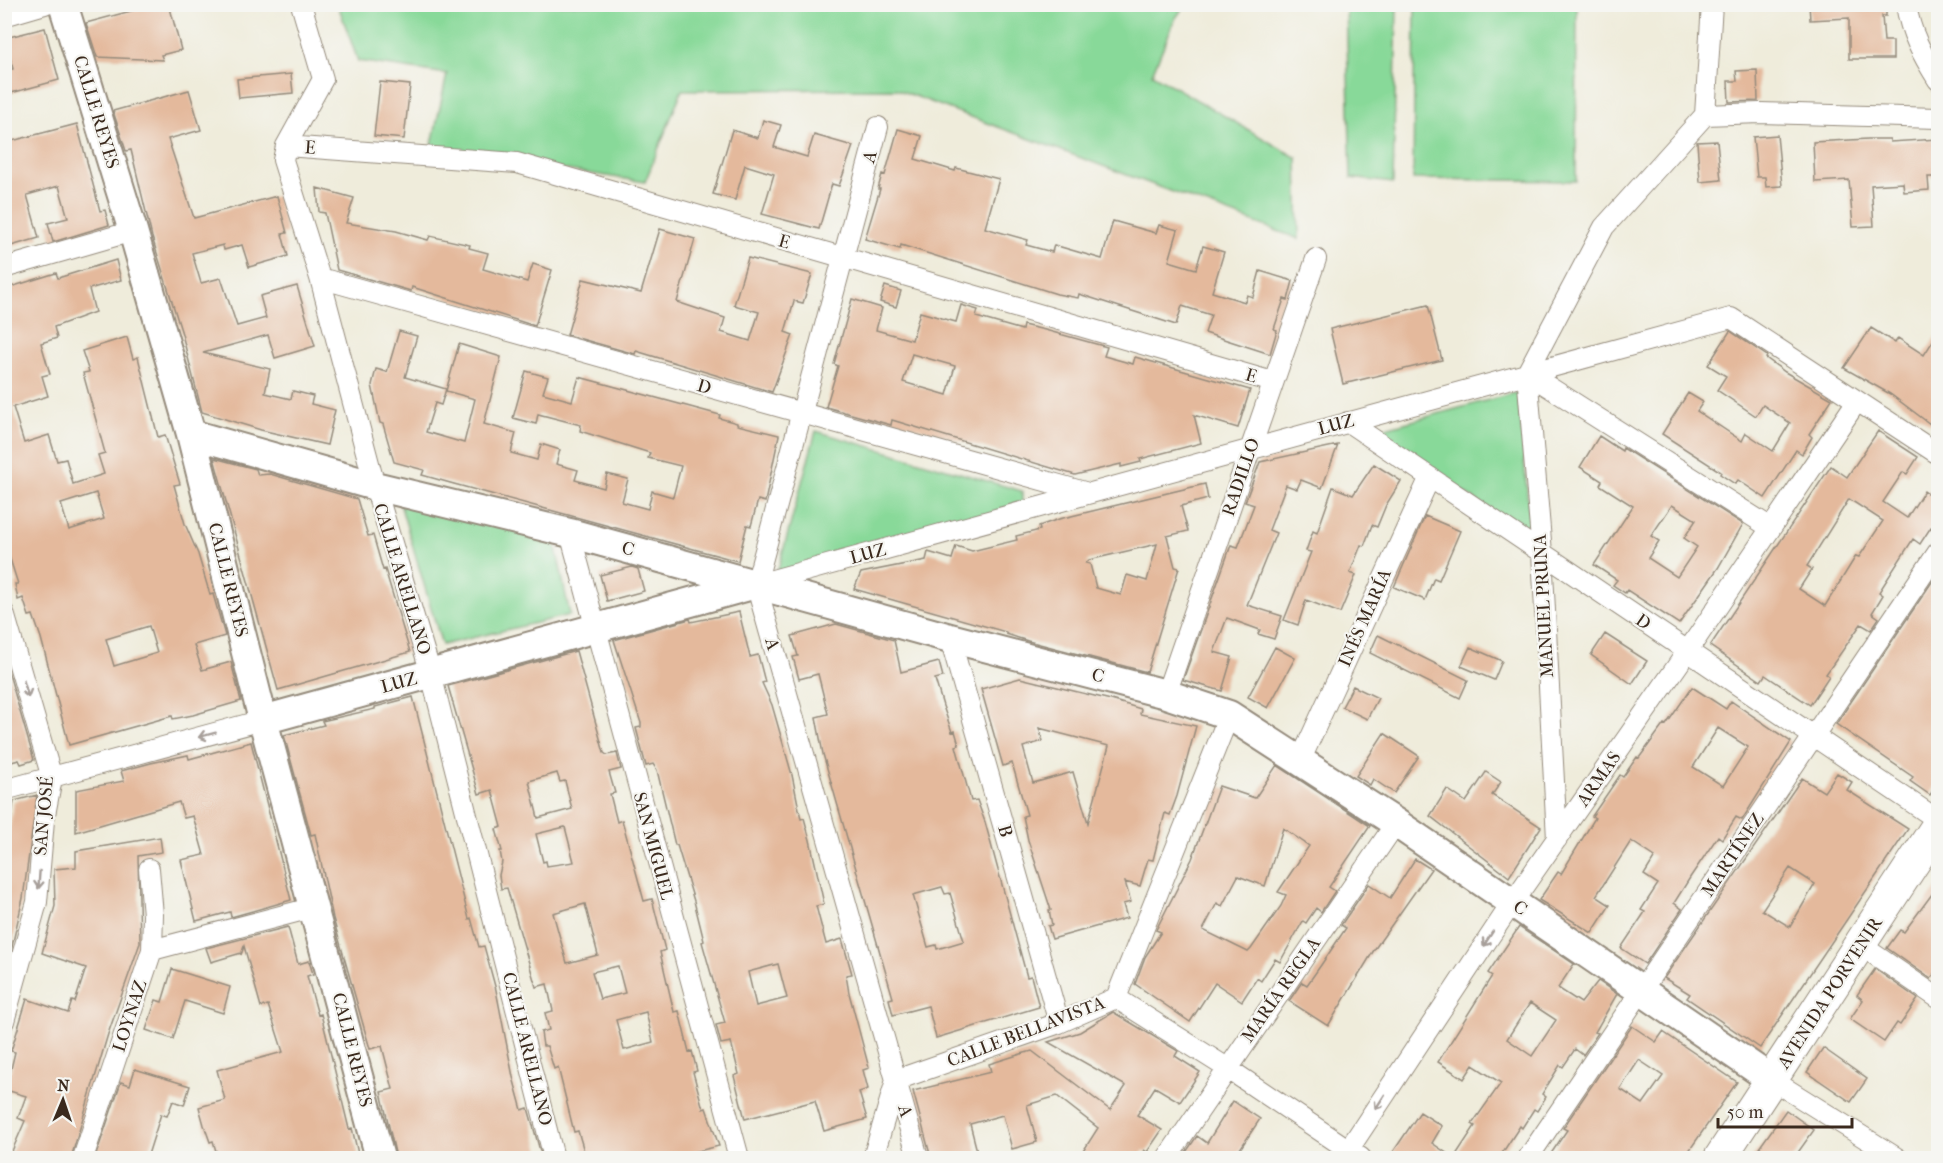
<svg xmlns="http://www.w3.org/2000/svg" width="1943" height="1163" viewBox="0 0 1943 1163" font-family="'IM FELL French Canon',serif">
<rect width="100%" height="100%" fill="#f6f6f2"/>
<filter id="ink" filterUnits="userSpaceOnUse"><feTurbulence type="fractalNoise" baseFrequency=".0167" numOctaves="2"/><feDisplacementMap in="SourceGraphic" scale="12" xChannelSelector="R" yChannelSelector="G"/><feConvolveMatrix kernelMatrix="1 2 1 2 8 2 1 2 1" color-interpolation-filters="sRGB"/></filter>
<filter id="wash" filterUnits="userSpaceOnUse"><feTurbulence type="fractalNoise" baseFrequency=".008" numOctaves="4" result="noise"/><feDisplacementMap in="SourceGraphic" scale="24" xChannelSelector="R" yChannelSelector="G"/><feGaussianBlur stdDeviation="1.35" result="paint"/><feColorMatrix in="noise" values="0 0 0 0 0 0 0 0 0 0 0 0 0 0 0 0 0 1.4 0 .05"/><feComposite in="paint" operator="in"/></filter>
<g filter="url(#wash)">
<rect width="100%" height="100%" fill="#efecdb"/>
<path fill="#88d999" stroke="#62825c" stroke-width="1.5" d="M338 5H1185L1175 19 1152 74 1297 158 1299 239 896 89 682 90 645 182 431 149 447 74 358 61Z
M1346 5H1397L1393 183 1351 178Z
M1415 5H1577L1576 181 1413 179Z
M1518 392 1531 536 1371 432Z
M816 431 1022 491V501L1014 511 777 573Z
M398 497 555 543 570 615 442 645Z"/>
<g id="blocks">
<path fill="#e4b99c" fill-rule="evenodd" d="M157 4H169L181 50 161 55 163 60 97 57 86 23Z
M1809 4H1886V16H1882L1884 41H1893V59H1849V18L1810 20Z
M45 28 59 80 11 93 5 71 13 69 5 38Z
M1757 70 1758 101 1729 102 1728 81H1737L1736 71Z
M291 74 293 93 239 98 237 79Z
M380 82 410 85 404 139 374 136Z
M189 90 201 130 168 139 194 218 277 196 287 233 282 234 288 256 249 267 242 245 224 250 223 245 192 253 201 283 221 278 237 326 266 318 260 296 297 286 315 346 275 358 268 335 203 353 270 369 265 393 291 399 293 391 313 396 311 404 335 410 327 445 261 430 202 412 182 334 152 237 131 150 126 151 113 111Z
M763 120 781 125 774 147 807 157 814 135 853 146 839 186 832 184 819 229 762 214 774 174 745 165 735 200 713 194 732 130 758 138Z
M77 124 100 211 105 210 109 225 53 242 48 223 68 218 59 186 27 195 39 238 4 248V143Z
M898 129 922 136 915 159 955 171 956 168 999 179 985 228 1028 240 1026 245 1052 252 1054 245 1102 259 1113 221 1156 233 1159 225 1178 230 1169 261 1196 269 1203 246 1224 252 1212 292 1245 302 1247 295 1253 297 1260 271 1293 281 1288 300 1284 299 1274 329 1277 330 1270 354 1205 333 1211 315 1182 306 1176 325 1079 294 1078 298 1057 294 901 245 900 249 865 239 880 189H878L882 174 885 175Z
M1777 135 1782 186 1766 187 1765 177H1757L1753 137Z
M1868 139H1890V142L1938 139V177H1928L1929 190 1904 192 1903 183 1871 185 1874 226 1853 227 1849 180 1815 182 1813 142Z
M1717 141 1721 180 1700 182 1697 142Z
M317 188 354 198 346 223 396 231 428 240 430 236 470 245 469 248 488 253 483 269 527 282 533 264 552 270 535 326 412 287 411 291 337 270 325 213 319 212Z
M660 229 695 239 677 302 725 318 721 332 750 341 759 312 734 305 748 258 812 274 803 303 794 301 785 332 793 335 772 392 636 351 635 354 567 335 583 279 641 293Z
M116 260 121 280 89 289 95 312 54 327 57 338 41 343 50 374 42 376 48 396 13 407 24 443 49 435 57 461 66 459 73 484 104 474 98 455 105 453 83 373 89 372 82 351 127 337 133 359 138 357 158 437 165 435 180 484 174 485 185 524 198 554 210 595 213 594 225 636 194 645 202 670 231 662 241 701 193 715 173 719 172 716 69 745 41 638 33 615 29 616 23 598 18 600 15 584H18L4 540V289L56 273 58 278ZM96 493 104 519 69 530 61 504ZM149 626 157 653 114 666 106 639Z
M885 286 901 291 896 307 880 302Z
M852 299 882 308 876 330 912 340 920 312 956 322 961 305 978 310 976 317 1022 330 1023 325 1045 330 1107 347 1104 356 1133 364 1135 357 1250 390 1238 428 1194 415 1201 443 1140 459 1141 462 1121 467V464L1075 475 892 420 891 425 826 407 838 366 834 364ZM912 354 955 366 947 395 903 382Z
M1428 305 1442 360 1343 384 1330 329Z
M1871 328 1895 343 1898 338 1924 355 1938 333V411L1930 424 1890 394 1844 368Z
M399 331 417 336 405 377 446 389 441 405 435 403 426 432 464 443 475 399 446 391 459 344 501 357 484 424 516 433 511 453 537 460 541 444 560 450 556 464 578 470 575 480 604 488 607 474 628 479 622 502 648 509 652 491 673 497 681 466 648 458 650 453 580 431 581 425 538 414 536 424 513 418 526 371 548 377 543 393 572 401 579 377 720 415 719 418 737 423V425L779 435 765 502 758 500 751 526 747 525 738 561 454 484 422 475 424 470 394 462 383 424 380 423 372 385 376 369 387 372Z
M1730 331 1767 356 1766 358 1785 372 1832 399 1809 434 1812 437 1802 454 1796 450 1765 498 1738 480 1735 484 1720 474 1721 472 1662 434 1688 393 1703 402 1697 411 1742 441 1746 433 1773 451 1790 423 1763 405 1756 416 1717 390 1726 376 1708 365Z
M1878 431 1918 457 1907 474 1903 472 1883 502 1907 518 1924 491 1928 494 1938 478V531L1931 527 1920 544 1913 539 1879 592 1883 595 1872 613 1879 618 1871 630 1861 624 1826 674 1829 676 1810 705 1765 675 1761 681 1710 646 1831 466 1847 477ZM1849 499 1883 521 1859 557 1856 556 1825 606 1799 589 1812 569 1807 566Z
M1599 436 1622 451 1623 448 1743 524 1718 568 1679 624 1627 590 1625 593 1613 585 1617 580 1594 565 1633 506 1600 485 1602 481 1580 467ZM1672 505 1696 520 1684 538 1697 547 1677 577 1648 558 1659 541 1651 536Z
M1338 445 1322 488 1301 480 1297 489 1286 485 1269 530 1276 533 1247 605 1282 616 1274 639 1258 634 1260 630 1227 618 1214 652 1232 657 1222 691 1183 680 1231 545 1238 547 1254 505 1245 502 1260 462Z
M214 458 256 469 258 475 270 474 357 499 368 536 373 535 383 570 385 569 410 652 278 690Z
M1374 464 1401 481 1386 505 1377 527 1372 525 1364 546 1361 545 1350 573 1356 575 1340 613 1306 600 1298 625 1284 620 1311 552 1306 551 1313 531 1317 533 1333 487 1353 495Z
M1205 484 1208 499 1181 506 1188 531 1167 536 1175 567 1179 568 1147 672 1028 641 1006 634V632L854 589 861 573 926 560 928 552 952 559 956 546 972 551 1017 540 1016 536 1040 530 1039 526 1059 519ZM1157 544 1147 581 1127 575 1121 595 1096 588 1090 564 1086 563 1089 560Z
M1425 516 1460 531 1439 580 1434 578 1425 600 1394 587Z
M632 567 638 569 644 591 607 601 600 575Z
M1938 573V783L1930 795 1910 781 1913 777 1836 724Z
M739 612 750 657 758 655 765 682 762 683 772 705 792 775 801 819 804 818 810 840 824 904 816 906 826 944 842 939 852 974 846 975 849 993 869 1068 863 1070 868 1089 859 1092 867 1119 824 1131 815 1101 745 1119 734 1076 739 1074 731 1042 721 1044 716 1025 725 1023 702 942 704 941 694 901 677 845H675L657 770 653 764 646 766 636 728 641 727V723L614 640 690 619 691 622ZM778 964 787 998 756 1006 748 972Z
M836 624 894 640 901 672 939 662 943 677 935 679 943 706 952 732 955 731 959 745 956 746 971 801 977 800 985 822 1027 977 1031 976 1039 1007 936 1038 928 1006 893 1015 889 999 893 998 823 754 816 717 828 714 818 674 799 679 793 657 798 656 792 636ZM942 887 945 894 950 893 964 941 937 949 936 945 928 947 913 895Z
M1605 634 1647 661 1632 684 1591 655Z
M1378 635 1468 680 1460 698 1370 653Z
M1275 647 1295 658 1268 708 1248 697Z
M1470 647 1502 661 1494 680 1461 666Z
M576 651 604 753 607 755 617 753 621 769 609 772 615 793 610 794 617 822 622 820 644 901 652 899 665 950 660 952 674 1012 679 1011 689 1052 692 1051 697 1071 693 1072 703 1109 706 1108 719 1146 669 1158H586L578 1131 574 1132 558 1067 554 1069 547 1046H543L541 1032 549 1030 545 1013 553 1011 547 984 536 987 507 888 501 889 499 875 502 862 500 851H502L496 829 502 827 492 790 479 794 448 686ZM557 773 560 782 565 781 572 809 538 818 529 781ZM565 827 574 862 547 866 546 861 543 862 536 834ZM585 904 598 955 567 963 553 913ZM618 966 625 993 600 999 592 972ZM646 1012 653 1042 624 1050 616 1020Z
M4 667H7L34 760 21 764 19 760 4 764Z
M1020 678 1111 700 1141 709 1140 714 1196 726 1177 796 1170 815 1165 813 1153 860 1148 859 1140 886 1125 882 1131 902 1123 904 1127 918 1052 939 1048 926 1052 925 1049 910H1051L1028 840 1023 816 1027 815 1012 763 1003 766 981 689ZM1039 728 1109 746 1088 823 1073 772 1033 783 1023 747 1043 741Z
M1353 686 1378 698 1367 719 1342 707Z
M1692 687 1726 709 1731 701 1791 742 1742 820 1736 817 1722 839 1718 836 1691 876 1674 903 1682 909 1645 964 1621 948 1645 912 1641 910 1658 884 1644 875 1655 857 1631 841 1596 896 1610 905 1592 933 1539 900 1558 872 1561 874 1595 818 1592 816 1620 775 1623 777 1637 757 1639 758 1664 724 1666 725ZM1718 728 1748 747 1723 786 1693 767Z
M413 697 469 919 471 918 479 947 484 946 496 990 513 1077 522 1110 528 1108 542 1158H467L466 1154 450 1158 396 1157 381 1092 393 1089 382 1046 370 1049 333 918 315 834 311 835 284 735 324 725 322 721 375 709V707Z
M1384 733 1419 756 1394 793 1373 779 1370 785 1356 776Z
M251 742 291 900 231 917 230 912 196 921 181 860 204 855 193 816 184 818 179 802 76 832V790L124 781 121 771 151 763 188 755 189 759Z
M1277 765 1370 826 1329 887 1335 891 1321 912 1316 908 1306 923 1303 921 1280 962 1275 959 1261 981 1257 978 1242 1001 1215 983 1190 1022 1135 984 1145 957 1161 932 1156 930 1192 859 1219 786 1255 798ZM1283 828 1309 846 1278 892 1286 895 1281 906 1251 949 1248 952 1203 930 1217 903 1222 906 1238 876 1265 886Z
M1486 772 1501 782 1492 795 1541 827 1509 877 1430 816 1447 789 1466 802Z
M1837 773 1852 782 1847 790 1908 829 1760 1048 1687 998 1690 994 1664 978 1802 778 1824 792ZM1790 868 1815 884 1790 927 1762 910Z
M37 795 23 898 10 955H4V863L14 801Z
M160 837 162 852 138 856 140 943 108 1034 71 1158H9L25 1121 18 1118 26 1096 6 1090 15 1052 11 1051 27 999 68 1013 72 1001 75 1002 86 968 42 953 55 906 54 869 76 867V851Z
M1415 859 1431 869 1374 950 1328 1026 1289 1001 1302 982 1307 985 1321 965 1346 928 1341 925 1369 884 1390 898Z
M1938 886V968L1931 979 1887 948 1900 930 1904 932Z
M288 927 298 964 309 961 313 974 307 976 318 1015 321 1014 349 1129 352 1128 359 1158H218L213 1141 210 1142 204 1125 199 1107 225 1100 217 1070 283 1052 268 1005 261 1007 244 946 241 955V953L211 962 206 948Z
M1519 927 1574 964 1558 988 1581 1003 1598 981 1617 994 1595 1032 1598 1033 1583 1055 1575 1049 1563 1067 1560 1065 1542 1094 1546 1097 1537 1111 1534 1109 1522 1128 1520 1126 1499 1158H1389L1420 1112 1442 1126 1432 1143 1454 1158 1475 1126 1472 1124 1501 1083 1473 1065 1464 1079 1438 1062 1492 976 1488 973ZM1530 1003 1556 1020 1532 1056 1507 1039Z
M172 969 230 987 223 1013 185 1001 173 1039 146 1030 156 1000 162 1002Z
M1875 969 1918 999 1900 1025 1897 1023 1884 1042 1850 1019 1863 1000 1857 995Z
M1113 1012 1178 1051 1175 1056 1200 1072 1180 1102 1155 1087 1137 1115 1162 1130 1147 1152 1144 1150 1139 1158H1091L1082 1153 1098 1128 1057 1096 1027 1105 1037 1142 1012 1149 1003 1115 970 1124 978 1155 965 1158H931L913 1091 991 1072 989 1064 1021 1054 1032 1051 1110 1110 1126 1086 1048 1042 1080 1032Z
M1632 1026 1656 1042 1663 1032 1737 1082 1684 1158H1548L1567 1130 1563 1128ZM1639 1060 1663 1076 1643 1104 1620 1089Z
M1823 1048 1867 1079 1851 1102 1807 1072Z
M135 1069 190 1086 184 1105 173 1101 167 1116 161 1114 147 1158H95L121 1082 130 1085Z
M1233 1101 1260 1119 1234 1158H1182L1197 1136 1207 1143Z
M1786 1110 1814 1130 1794 1158H1752Z"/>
</g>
</g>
<g filter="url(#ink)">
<use href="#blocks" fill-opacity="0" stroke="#958b7c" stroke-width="1.5"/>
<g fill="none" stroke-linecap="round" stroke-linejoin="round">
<defs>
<path id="street" d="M301 4 323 79 286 146 283 160 320 278 375 486 431 674 554 1158
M1906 4C1910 33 1923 56 1938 80
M4 16 45 4
M1705 115 1760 113 1938 118
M878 127 756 584 918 1158
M286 146 517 163 1273 382
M4 268 133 231
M320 278 1088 493
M1527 373 1542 553 1557 839
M1527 373 1604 227 1705 115 1712 4
M1527 373 1771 528
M1348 422 1938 820
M570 533 739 1158
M758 584 1731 318 1938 454
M4 613 52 778 44 820 37 902 4 1021
M950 638 1059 1023
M1166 694 1316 259
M1301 759 1430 477
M4 790 263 720
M1862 946 1938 998
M152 950 315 907
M1116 998 1227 1068 1361 1158
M1772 1080 1897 1158
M83 1158 152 950 153 915 149 869
M873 1158 896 1080 1059 1023 1116 998 1229 715
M1167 1158 1396 823
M1343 1158 1512 903 1687 652 1857 401
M1528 1158 1938 552"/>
<path id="secondary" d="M63 4 133 231 191 434 263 720 380 1158
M191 434 375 486 570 533 950 638 1166 694 1229 715 1396 823 1772 1080
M263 720 756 584"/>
<path id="primary" d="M1720 1158 1938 825"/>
</defs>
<use href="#street" stroke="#958b7c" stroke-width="22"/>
<use href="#secondary" stroke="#958b7c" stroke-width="32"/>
<use href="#primary" stroke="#958b7c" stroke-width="34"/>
<use href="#street" stroke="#fff" stroke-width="20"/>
<use href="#secondary" stroke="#fff" stroke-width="28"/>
<use href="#primary" stroke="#fff" stroke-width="32"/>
</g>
<defs><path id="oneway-shaft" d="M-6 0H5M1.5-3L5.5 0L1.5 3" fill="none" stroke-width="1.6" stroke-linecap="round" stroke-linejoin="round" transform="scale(1.5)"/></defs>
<g stroke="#a79f9a">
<use href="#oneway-shaft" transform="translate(26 689) rotate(74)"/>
<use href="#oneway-shaft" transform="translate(207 735) rotate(165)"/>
<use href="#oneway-shaft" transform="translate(39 880) rotate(94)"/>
<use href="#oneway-shaft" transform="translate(1488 939) rotate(123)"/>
<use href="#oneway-shaft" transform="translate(1380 1102) rotate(123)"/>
</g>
</g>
<g text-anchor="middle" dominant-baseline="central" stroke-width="4.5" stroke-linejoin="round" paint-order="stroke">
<g font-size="18" fill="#3b2a1e" stroke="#f6f6f2">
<text transform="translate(96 112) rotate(73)">CALLE REYES</text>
<text transform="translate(310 148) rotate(4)">E</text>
<text transform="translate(870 157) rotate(-74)">A</text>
<text transform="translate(784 242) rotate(16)">E</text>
<text transform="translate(1251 376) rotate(16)">E</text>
<text transform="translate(704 387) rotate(16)">D</text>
<text transform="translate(1336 425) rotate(-15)">LUZ</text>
<text transform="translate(1241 477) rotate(-71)">RADILLO</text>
<text transform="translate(628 549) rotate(15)">C</text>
<text transform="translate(868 554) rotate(-15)">LUZ</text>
<text transform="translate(402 579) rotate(73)">CALLE ARELLANO</text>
<text transform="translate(228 580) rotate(76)">CALLE REYES</text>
<text transform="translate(1544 606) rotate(-93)">MANUEL PRUNA</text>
<text transform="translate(1365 618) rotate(-66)">INÉS MARÍA</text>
<text transform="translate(1643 622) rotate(34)">D</text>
<text transform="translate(772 644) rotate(74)">A</text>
<text transform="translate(1098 676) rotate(14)">C</text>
<text transform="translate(399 683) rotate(-15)">LUZ</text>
<text transform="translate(1599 779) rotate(-55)">ARMAS</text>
<text transform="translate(44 816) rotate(-85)">SAN JOSÉ</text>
<text transform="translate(1005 831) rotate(74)">B</text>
<text transform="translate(653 846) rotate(75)">SAN MIGUEL</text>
<text transform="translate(1733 855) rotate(-56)">MARTÍNEZ</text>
<text transform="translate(1520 908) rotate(34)">C</text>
<text transform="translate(1281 990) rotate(-55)">MARÍA REGLA</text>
<text transform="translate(1830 993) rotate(-57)">AVENIDA PORVENIR</text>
<text transform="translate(130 1016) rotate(-72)">LOYNAZ</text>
<text transform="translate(1026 1032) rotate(-21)">CALLE BELLAVISTA</text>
<text transform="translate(527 1049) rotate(76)">CALLE ARELLANO</text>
<text transform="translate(352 1050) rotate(76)">CALLE REYES</text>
<text transform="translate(905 1111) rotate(74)">A</text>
</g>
</g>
<rect width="1943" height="1163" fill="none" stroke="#f6f6f2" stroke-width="24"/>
<g transform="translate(63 1100) rotate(2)" stroke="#f6f6f2" stroke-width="4.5" paint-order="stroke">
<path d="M0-4.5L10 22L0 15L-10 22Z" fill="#3b2a1e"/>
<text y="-9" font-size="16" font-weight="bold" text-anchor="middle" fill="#3b2a1e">N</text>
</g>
<path d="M1718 1118v9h134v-9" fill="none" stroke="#3b2a1e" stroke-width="3"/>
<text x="1727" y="1118" font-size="18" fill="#3b2a1e" stroke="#f6f6f2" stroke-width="4.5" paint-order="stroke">50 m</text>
</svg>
